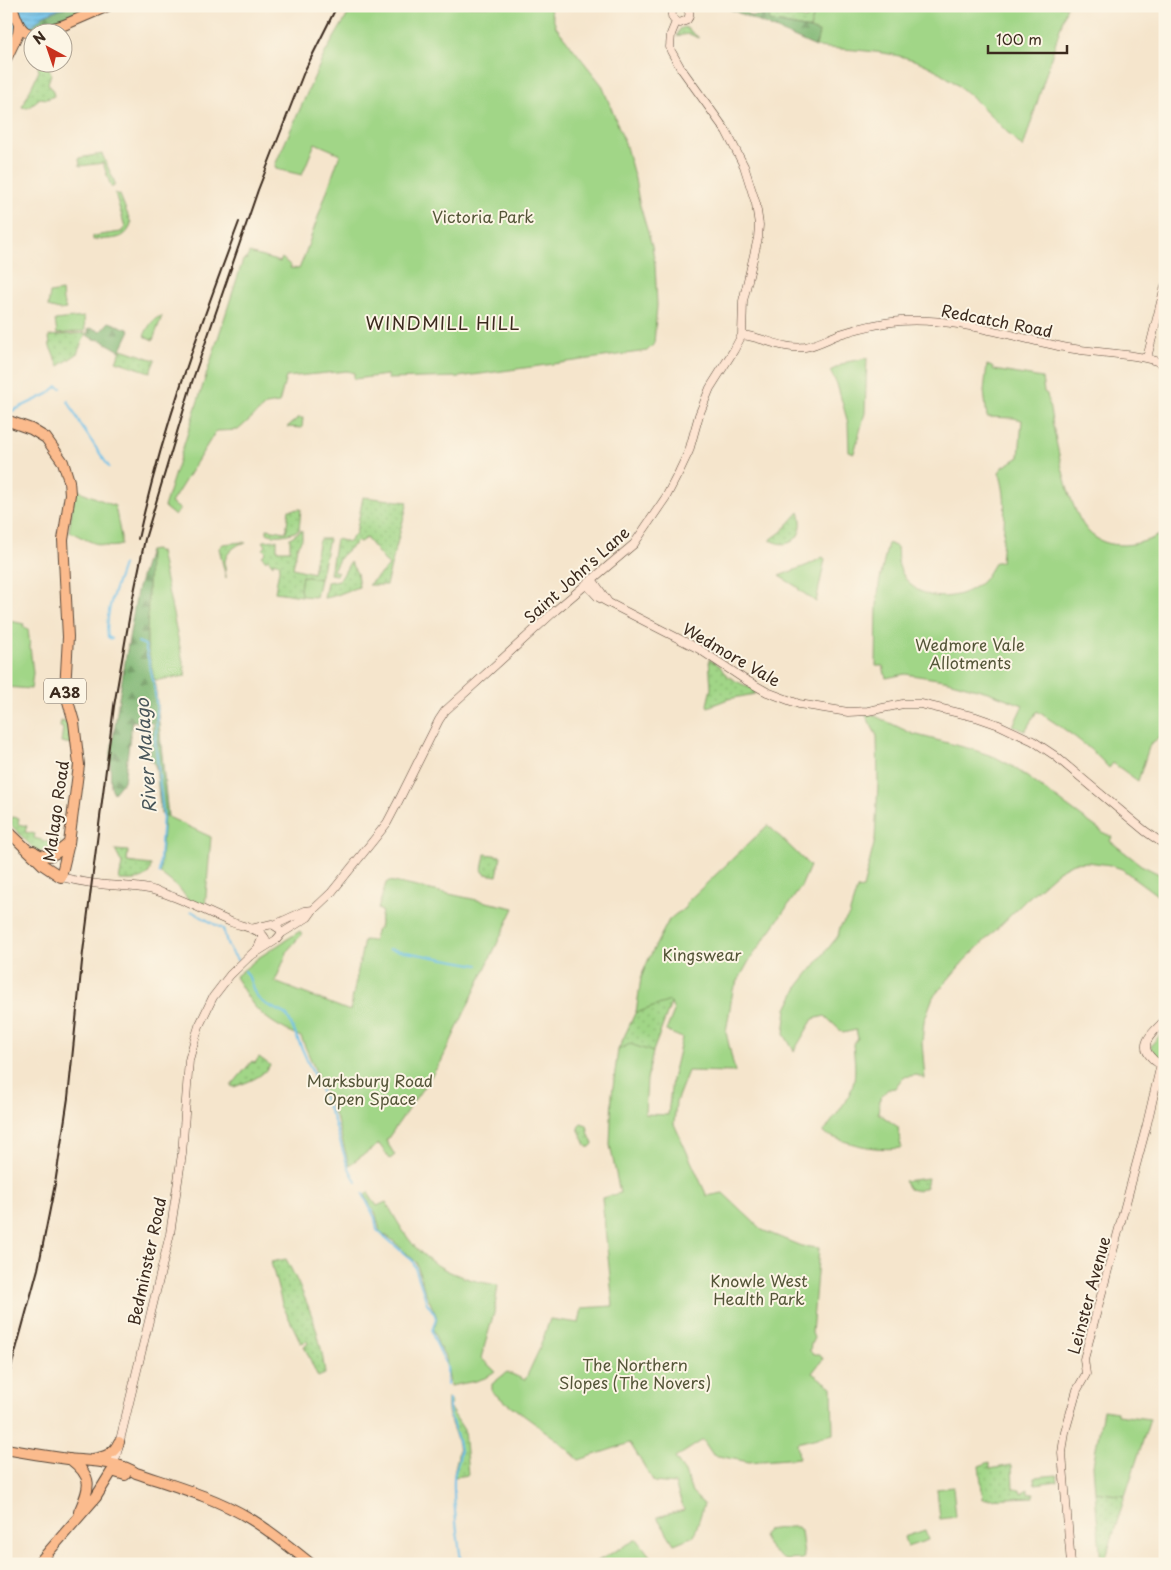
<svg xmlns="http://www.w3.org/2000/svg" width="1171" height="1570" viewBox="0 0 1171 1570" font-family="'Playpen Sans',sans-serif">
<defs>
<pattern id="grass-dots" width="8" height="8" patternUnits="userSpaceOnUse" patternTransform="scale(1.25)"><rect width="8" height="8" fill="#a1d687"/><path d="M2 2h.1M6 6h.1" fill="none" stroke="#8cb874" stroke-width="1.8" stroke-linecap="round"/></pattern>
<pattern id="forest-firs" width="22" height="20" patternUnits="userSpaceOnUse" patternTransform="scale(1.25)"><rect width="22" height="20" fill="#80b774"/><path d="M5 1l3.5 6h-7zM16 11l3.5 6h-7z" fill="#6a955f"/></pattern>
<pattern id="water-rules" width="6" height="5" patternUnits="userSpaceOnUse" patternTransform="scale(1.25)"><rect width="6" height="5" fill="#6ec1ea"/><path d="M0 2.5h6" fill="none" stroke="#5c9dbd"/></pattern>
</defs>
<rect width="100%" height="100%" fill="#fcf5e5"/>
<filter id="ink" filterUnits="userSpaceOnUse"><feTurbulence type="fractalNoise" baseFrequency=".02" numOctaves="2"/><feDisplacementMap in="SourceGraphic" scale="10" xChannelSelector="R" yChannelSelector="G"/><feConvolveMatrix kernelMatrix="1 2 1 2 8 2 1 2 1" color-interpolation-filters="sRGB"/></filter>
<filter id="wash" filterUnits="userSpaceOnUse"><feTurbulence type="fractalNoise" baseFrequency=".0096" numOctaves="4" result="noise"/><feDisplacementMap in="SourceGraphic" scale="20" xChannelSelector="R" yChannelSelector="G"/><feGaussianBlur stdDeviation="1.12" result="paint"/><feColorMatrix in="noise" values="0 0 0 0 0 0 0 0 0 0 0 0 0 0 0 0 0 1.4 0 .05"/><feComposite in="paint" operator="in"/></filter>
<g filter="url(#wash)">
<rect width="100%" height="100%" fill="#f5e5cc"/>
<path fill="url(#grass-dots)" stroke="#6e8052" d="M771 6H776L774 12 781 13V15L787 17 788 15 794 17 795 15 806 19 810 6H816L810 29 769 21Z
M685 27 698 37 699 38 689 34 677 36 680 29Z
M40 63 48 65 51 74 48 83 53 91 54 96 47 99 40 98 28 108 22 107 39 71 38 66Z
M102 154 115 183 113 187H111L103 163 80 166 79 158Z
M115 193 120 195 131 223C127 242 110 238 93 240V236L121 232 125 227Z
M86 333 77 354 59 366 50 347 49 336Z
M122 349 155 360 150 372 116 361Z
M298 418H303L302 428 287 427Z
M363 497 408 502 386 585H368L389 566 366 538 360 542 358 541 341 556 333 570 338 573 336 575 330 574 336 539 349 542 356 533Z
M301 509 299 530C291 534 275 538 267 533V529L286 532 289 510Z
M799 512C807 534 791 552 770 540L781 532Z
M302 530V539L297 547 293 568 313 573 318 543 320 539H329L320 579 302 576 300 590 302 596 275 592 280 564 273 562V565L268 559 266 561 262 556 266 552 263 549 266 546 263 541 277 540V550H290V538Z
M242 542 246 543C241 543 239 544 235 547 222 557 225 563 226 578L219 548 223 544Z
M350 562 357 573 359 587C347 590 336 597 324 598L327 582 339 580 342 577Z
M709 659 720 666C725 679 744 684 755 690V694L728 699 708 707 707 705 711 688Z
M61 721 66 722 72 744 61 742 63 728 60 727Z
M12 817 19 818 18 824 27 826 25 832 35 834 34 838 52 843 53 841 61 842C54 851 47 851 36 851L10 824Z
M115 850 128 851 127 862 151 865C149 883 133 880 119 880L122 864Z
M485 854 501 856 497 876 485 874 482 870Z
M669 920 673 998 652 1054 647 1079 618 1050 637 1009 643 972Z
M259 1057 270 1065C262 1078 247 1082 234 1087L231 1086 252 1061 255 1063Z
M581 1123 587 1125 589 1135 593 1144 590 1147H587L578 1128Z
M928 1178 926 1187 918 1191 909 1189 904 1181Z
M286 1259C307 1300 320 1329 325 1374L318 1377 304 1346 308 1344 307 1341 301 1343 282 1304 271 1262Z
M448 1398 452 1402 449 1407 464 1430 468 1475 454 1477C454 1466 460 1456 458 1445 454 1426 446 1420 448 1398Z
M990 1462V1469L1012 1465 1013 1489H1020L1021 1493 1028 1489V1494L1034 1493V1497L983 1499 979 1466Z
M1095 1492 1125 1496 1104 1564H1101Z"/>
<path fill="url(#forest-firs)" stroke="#5e7049" d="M67 6H90C77 12 41 29 28 28L44 15Z
M723 6H744L749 16 766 15 767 6H771L769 21 810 29 819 32 816 47Z
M109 322 130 330 120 351 101 340 93 339 87 335 89 328 101 331Z
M149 551 147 644 155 682 168 817 161 814 156 768 153 761 149 760 153 723 132 721 124 781 114 793 111 787 110 760 119 698 137 591Z"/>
<path fill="#a1d687" stroke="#6e8052" d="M353 6H549L556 27 602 85 625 143 635 179 639 202 652 246 655 265 657 305 654 344 647 351 459 377 388 379 387 375 354 379V373L347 371 286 377 279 403 266 405 238 430 216 431 171 503 180 509 175 516 164 507 243 260 247 259 249 253 280 262 282 258 291 266 290 268 299 269 304 257 340 154 315 143 302 175 276 169 275 165 325 53Z
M816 6H1067L1023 148C992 118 956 74 914 60 884 50 847 50 816 47L819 32 810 29Z
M62 291 63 301 66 309 59 310 48 307 50 293Z
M162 316 153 340 144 336C148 327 153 318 162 316Z
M84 317 85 331 57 334 55 320Z
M867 358 865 413 854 453 849 451 848 423 837 384 830 371 847 362Z
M987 365 992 367 994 370 1042 378 1044 392 1047 394C1054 428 1065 504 1087 530 1106 553 1142 546 1165 532V734L1150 744 1138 781 1113 763 1109 768C1089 745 1063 728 1037 711L1025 731 1013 726 1023 705 988 692 944 680 905 674 886 678 883 666H876L877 606 879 584 888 543 897 547C898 553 897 560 899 566 911 601 953 605 979 584 986 579 990 569 995 562H1001C1003 532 1009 500 999 472L1003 467 1019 457 1022 420 1013 418 987 417 984 391Z
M75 489 115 506 121 537V545C104 551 83 538 69 531Z
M155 550 160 552 186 676 158 680 154 679 147 644 149 551Z
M823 557 825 559 816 602 798 589 799 588 779 576 808 565Z
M302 576 320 579 316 597 302 596 300 590Z
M6 620 24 624 23 626 28 629 33 673 31 689 6 687Z
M871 714 913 734 971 749 995 757 1012 766 1104 833 1112 837 1110 841 1141 865 1165 877V901L1122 869 1110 865 1088 862 1073 863 1058 871 1026 900 964 961 933 997 924 1021 922 1043 925 1079 917 1075 903 1077 895 1088 888 1089 880 1098 878 1113 898 1127 901 1148C873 1151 848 1144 823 1133 833 1119 852 1096 854 1080 856 1068 854 1056 853 1044L858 1038 856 1030 843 1033 825 1016 813 1019 794 1051 784 1034 787 1009 799 985 838 936 840 927 849 915 857 889 863 888 875 840 878 784 877 736 866 716Z
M164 815 211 837 205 907 189 901 180 889 160 873Z
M768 825 810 866 801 887 749 961 733 990 726 1032 735 1072 688 1071 676 1102 674 1124 707 1196 723 1193 762 1230 801 1246 819 1248 812 1333 814 1338 811 1344 810 1351 813 1354H820L823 1359 812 1373 832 1387 833 1434 797 1443 799 1458 749 1462 713 1455 703 1440 675 1458 685 1472 692 1493 704 1504 694 1536 674 1544 657 1517 684 1510 675 1484 654 1482 630 1443 579 1460 556 1439 492 1392V1384L507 1372 525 1380 539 1350 550 1319 579 1323 582 1308 613 1306 602 1198 620 1193 610 1145 612 1094 618 1050 630 1044 653 1052 647 1079 645 1114 668 1115 672 1079 682 1038 666 1031 674 1011 670 1001 636 1013 641 978 649 958 669 920 676 914 686 908V903Z
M389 881 514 908 441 1062 386 1141 395 1155 390 1159 379 1144 349 1165 337 1121 301 1037C285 1030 267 1021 255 1007 247 998 242 987 235 977L258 958 300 931 302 934 288 950 275 982 350 1011 364 940 373 941 377 929H379L382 911 378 909 386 883Z
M1165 1031V1058C1157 1059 1146 1052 1153 1043 1156 1039 1161 1035 1165 1031Z
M368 1192 377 1206 386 1202C393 1214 400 1227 408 1238 430 1268 462 1280 498 1285L494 1313 481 1358 495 1371 485 1378 476 1381 450 1386 446 1358 438 1344 433 1329 437 1320 436 1315 425 1292 416 1262 391 1239 380 1232 376 1215 365 1195Z
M1103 1410 1117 1412V1415L1150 1419 1125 1496 1095 1492 1093 1465Z
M1057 1475 1058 1481 1035 1484 1034 1477Z
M953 1487 956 1517 940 1519 937 1489Z
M789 1527H798L801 1531 804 1556 803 1559 785 1560C776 1555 765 1546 763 1535L767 1530Z
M925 1530 928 1540 907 1547 904 1537Z
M637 1539 656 1564H594V1563Z"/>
<path fill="url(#water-rules)" stroke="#547684" d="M6 6H67L44 15 31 27 6 37Z"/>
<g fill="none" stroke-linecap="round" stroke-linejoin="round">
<path stroke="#6ec1ea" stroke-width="2" d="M68 401 82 427 109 467
M8 413 48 394 57 386 61 388
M112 639 108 637C104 614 116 587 123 565
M138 642 145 645C152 673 161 710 155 739L163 814 159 873
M191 911 223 929 228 946 238 961
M389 949 478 965
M245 971C252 979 251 989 257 997 264 1007 279 1008 288 1017L334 1121 347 1164 356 1182
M363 1194 375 1218 377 1230 413 1261 427 1303 434 1313 436 1318 432 1331 434 1339 447 1366V1385
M449 1399C447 1419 459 1434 460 1452 460 1462 454 1470 454 1479 453 1506 457 1534 461 1560L464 1564"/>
</g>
</g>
<g filter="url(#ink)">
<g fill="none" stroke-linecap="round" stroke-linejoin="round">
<defs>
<path id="secondary" d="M676 6 672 11C671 17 673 21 680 23L687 20C691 15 690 10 684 6
M742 335C764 337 782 350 805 347 817 345 829 338 840 334 859 328 879 323 900 321 957 317 1012 337 1068 348 1100 354 1134 352 1165 364
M1147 358 1165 286
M592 579 608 602
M586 584 598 597 609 603 699 649 744 679 767 692 799 704 848 712 868 711 903 704H921L976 717 999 725 1033 741 1054 755 1145 831 1165 845
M61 877C80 882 101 885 122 886 133 887 144 887 156 891 182 898 206 912 231 922 240 926 259 928 265 938
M274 925 305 911 313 910
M251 929 272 924 278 928
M252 955 276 940 282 933 308 917 313 910 331 893 376 837 387 823 398 802 439 720 445 711 556 610 634 544 666 497 679 472 689 451 699 415 710 388 734 350 742 335 743 301 758 238 759 225 756 204 744 166 726 131 680 67 671 51 670 47 671 34 676 22
M1165 1020C1155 1031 1137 1043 1151 1057 1155 1062 1158 1064 1165 1064
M113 1469 170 1234 182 1154 189 1060 194 1042 199 1026 213 997 230 975 258 948 263 936
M1071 1564 1062 1453 1065 1432 1077 1390 1086 1374 1084 1359 1146 1128 1161 1064"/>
<path id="highway" d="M12 6C16 17 19 33 32 34
M40 32 64 25 108 6
M6 59 18 34 19 26
M6 420 31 429 46 438 63 462 69 481 70 494 63 540 68 637 65 691 74 722 79 765 69 843 61 877 43 865 6 829
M33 851C47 862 58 853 69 843
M6 1449C27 1453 47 1456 68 1459 87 1461 120 1461 136 1473 174 1486 214 1497 249 1518 271 1531 291 1548 311 1564
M70 1459C94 1477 90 1487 79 1512
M93 1459C105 1457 114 1454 119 1442
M38 1564 96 1497 112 1471 125 1475"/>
</defs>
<use href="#secondary" stroke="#574638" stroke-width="9"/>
<use href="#highway" stroke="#574638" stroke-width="12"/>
<use href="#secondary" stroke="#fde4d1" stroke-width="8"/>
<use href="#highway" stroke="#fbbb8d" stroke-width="10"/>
<path stroke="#3b2a1e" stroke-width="2" d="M138 539C162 430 200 326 239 222
M6 1386 38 1269 55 1184 68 1098 83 952 114 706 132 602 145 539 193 379 258 190 304 72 337 6"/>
</g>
</g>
<g text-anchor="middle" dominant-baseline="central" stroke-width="4" stroke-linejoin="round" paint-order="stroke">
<rect fill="#fcf5e5" stroke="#75675a" stroke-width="1" x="44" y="678.5" width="42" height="25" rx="4"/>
<g font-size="15" font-weight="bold" fill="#3b2a1e">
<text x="65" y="691">A38</text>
</g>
<g font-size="16" fill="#545538" stroke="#fcf5e5">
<text x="483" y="216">Victoria Park</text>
<text x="970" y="644">Wedmore Vale<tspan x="970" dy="18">Allotments</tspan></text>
<text x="702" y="954">Kingswear</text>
<text x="370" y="1080">Marksbury Road<tspan x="370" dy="18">Open Space</tspan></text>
<text x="759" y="1280">Knowle West<tspan x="759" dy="18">Health Park</tspan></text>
<text x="635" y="1364">The Northern<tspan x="635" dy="18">Slopes (The Novers)</tspan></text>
</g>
<g font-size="16" fill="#3b2a1e" stroke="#fcf5e5">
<text transform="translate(997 320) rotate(11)">Redcatch Road</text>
<text transform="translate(576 574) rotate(-42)">Saint John's Lane</text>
<text transform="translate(732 654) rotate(30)">Wedmore Vale</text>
<text transform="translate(55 811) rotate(-82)">Malago Road</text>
<text transform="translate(146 1261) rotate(-78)">Bedminster Road</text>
<text transform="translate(1088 1295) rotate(-75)">Leinster Avenue</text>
</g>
<g font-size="18" letter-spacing="1" fill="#3b2a1e" stroke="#fcf5e5">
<text x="443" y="322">WINDMILL HILL</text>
</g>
<g font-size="18" font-style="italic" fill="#4a575b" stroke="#fcf5e5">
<text transform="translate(145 756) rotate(-94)">River Malago</text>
</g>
</g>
<rect width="1171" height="1570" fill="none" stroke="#fcf5e5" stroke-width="25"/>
<g transform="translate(48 48) rotate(320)"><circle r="24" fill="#fcf5e5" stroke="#afa495"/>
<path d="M0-4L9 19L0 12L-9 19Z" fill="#c8321e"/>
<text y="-8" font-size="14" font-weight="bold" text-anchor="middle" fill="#3b2a1e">N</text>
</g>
<path d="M988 45v8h79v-8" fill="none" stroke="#3b2a1e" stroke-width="2.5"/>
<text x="996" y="45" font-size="15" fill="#3b2a1e" stroke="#fcf5e5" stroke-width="4" paint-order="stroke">100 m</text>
</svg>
